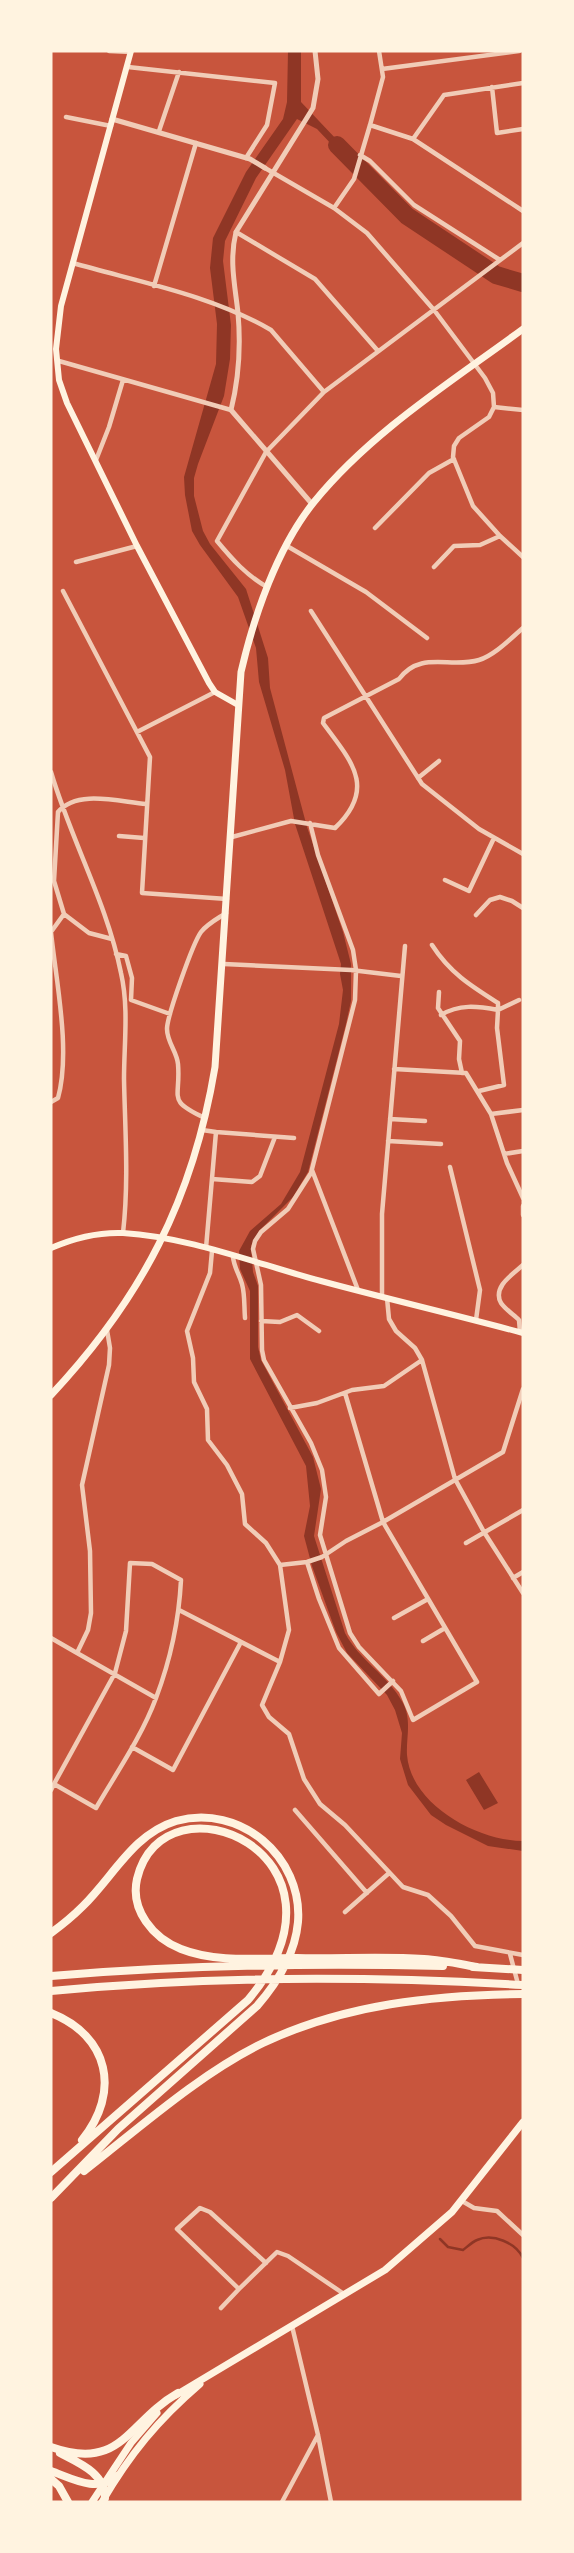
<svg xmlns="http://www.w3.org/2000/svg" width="574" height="2553" viewBox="0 0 574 2553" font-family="'Zilla Slab',serif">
<rect width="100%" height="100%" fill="#c8553d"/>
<path fill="#8f3625" d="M288 51H301V102L355 159 352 166 317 129 297 119 256 178 225 241 223 261 231 325 230 359 224 396 198 464 194 478V496L203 531 210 544 246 589 268 658 270 688 307 827 343 932 351 964V1001L346 1024 308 1172 293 1197 259 1231 251 1246 253 1272 258 1286V1347L261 1360 313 1457 321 1489 314 1536 345 1633C359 1660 388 1675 403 1703 412 1721 406 1737 407 1755 411 1805 478 1841 523 1841V1851L488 1846 446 1825 431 1815 408 1785 400 1759 402 1733 395 1710 387 1695 347 1653 336 1632 312 1566 304 1536 310 1506 306 1466 250 1359V1291L240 1269 239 1251 250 1231 281 1204 300 1172 339 1024 343 990 340 974 341 964 295 824 285 770 259 682 256 648 238 597 200 545 192 531 185 495 184 477 216 364 217 324 210 268 213 238 246 172 283 119 287 102Z
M479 1772 498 1803 484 1810 466 1780Z"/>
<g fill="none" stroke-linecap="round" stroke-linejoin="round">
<path stroke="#8f3625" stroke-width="2.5" d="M440 2239 448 2247 463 2250C467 2247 472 2242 477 2240 493 2233 516 2243 523 2258"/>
<path stroke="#8f3625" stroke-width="18" d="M337 145 407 216 496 275 523 283"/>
<path stroke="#f1ccb7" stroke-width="4.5" d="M109 51 131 52
M128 67 275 83 267 125 246 158
M382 69 519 51
M492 87 497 133 523 129
M66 117 111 126
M370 125 413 139 523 211
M159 131 179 72
M413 139 444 95 523 83
M360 155 370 161 414 205 500 260
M265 168 334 208 367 233 434 310 485 378 493 393 494 407 489 417 459 438 454 446 453 457 473 506 500 536 523 557
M334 208 354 179 370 125 383 77 379 51
M236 232 315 279 378 351
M73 263C139 282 211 295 271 330L324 392
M154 286 196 143
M59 361 231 410
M494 407 523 410
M96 460 109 427 123 380
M375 528 429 473 454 459
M287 546 366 592 427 638
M76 562 137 546
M434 567 454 546 480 545 500 536
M267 587C246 575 232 559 217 541L266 452 324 392 523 243
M63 591 150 757 142 893 227 899
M311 611 422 784 479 829 523 854
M137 732 215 692
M51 772C71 840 107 903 121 973 129 1008 124 1044 124 1079 125 1130 129 1181 123 1233
M418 778 439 761
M310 823 318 855 353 950 356 970 355 1000 311 1173 288 1209 261 1232 255 1241 253 1249 261 1285 262 1350 264 1360 311 1443 322 1470 326 1497 320 1535 350 1633 359 1647 401 1691 413 1720 477 1682 383 1522 345 1393
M119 836 144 838
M232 837 291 821 335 828C378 787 350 760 323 723L324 718 399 679C421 650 450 669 479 660 495 655 511 638 523 628
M445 880 469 891 494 838
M64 914 89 933 112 939
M476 915 490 900 500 897 512 901 523 908
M432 945C450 973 471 986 498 1003V1010C477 1006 459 1004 441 1015
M116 954 126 956 132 978 131 1000 170 1014
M224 964 351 970 401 976
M439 992 438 1008 460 1041 459 1059 462 1073
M394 1069 466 1073 491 1114 507 1163 523 1198
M479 1091 504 1085 497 1028 498 1010 519 1000
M51 1102 58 1098C71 1051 56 981 51 932L64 914 54 881 58 812C77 789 120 802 146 804
M491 1114 523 1110
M205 1118C166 1100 181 1099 178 1064 177 1052 167 1042 167 1029 167 1016 193 943 201 932 207 924 217 919 226 913
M390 1119 425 1121
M202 1130 216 1132
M388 1141 441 1144
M504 1154 523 1151
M450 1167 480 1290 476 1320
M312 1170 358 1290
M212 1179 252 1182 260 1176 275 1137
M523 1206V1215
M206 1248 216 1132 294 1138
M212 1251 210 1273 187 1331 193 1358 194 1382 207 1409 208 1440 227 1465 242 1494 245 1524 266 1543 280 1565 289 1630 280 1662 262 1705 269 1717 289 1734 304 1779 320 1804 345 1825 403 1887 428 1895 451 1916 475 1946 523 1955
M233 1257C234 1267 239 1274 242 1284 245 1295 244 1306 245 1318
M382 1296V1214L405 946
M387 1298 389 1319 396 1331 415 1348 422 1360 455 1479 484 1532 523 1593
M261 1321 280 1322 297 1315 319 1331
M520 1332 519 1320C514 1315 505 1309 501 1303 492 1287 513 1274 523 1265
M290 1408 317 1403 352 1390 384 1386 422 1360
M466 1543 523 1510
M307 1562 319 1599 339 1648 379 1694 393 1681
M280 1565 307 1562 322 1557 346 1541 383 1522 503 1452 523 1389
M513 1578 523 1572
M179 1610 280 1662
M394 1618 428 1599
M51 1638 77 1653 88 1630 91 1613 90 1551 82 1485 109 1365 110 1348 107 1330
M423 1641 445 1628
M77 1653 156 1698
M132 1747 173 1770 241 1642
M51 1790 54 1784 96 1808C117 1772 142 1736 156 1698 170 1661 179 1619 181 1580L152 1564 130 1563 126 1631 115 1673 54 1784
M295 1810 367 1893
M345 1912 388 1874
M510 1954 518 1984
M462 2201 474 2208 497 2211 523 2235
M266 2263 210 2212 200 2208 177 2229 239 2289 277 2252 288 2256 344 2294
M221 2308 239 2289
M292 2326 318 2435 331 2502
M282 2502 318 2435"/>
<path stroke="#f1ccb7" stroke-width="5" d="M112 119 250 159 265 168
M312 504 231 410C239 378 241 347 238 313 235 285 229 261 236 232L313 108 318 79 315 51"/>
<path stroke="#fff3e0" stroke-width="6" d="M131 51 61 306 56 349 59 380 67 403 137 546 209 683 215 692 238 705
M51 1248C74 1238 97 1232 123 1233 189 1237 257 1264 321 1281 388 1299 456 1315 523 1333"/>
<path stroke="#fff3e0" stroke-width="7" d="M51 1395C142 1298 193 1199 215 1067L241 672C254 616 277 548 314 502 371 432 451 382 523 329
M176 2395 385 2270 452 2212 523 2122
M92 2502 131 2443 157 2413
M102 2502C130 2454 158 2420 200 2384"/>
<path stroke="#fff3e0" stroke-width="8" d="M51 1933C62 1925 73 1916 83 1906 113 1877 133 1834 176 1821 240 1803 303 1857 298 1922 295 1955 278 1982 257 2006L118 2129 51 2198
M473 1967 523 1970
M51 1976C181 1965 312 1963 443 1966
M51 1991C206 1976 367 1976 523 1985
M51 2013C109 2036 121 2092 82 2140
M84 2171C139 2128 201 2073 263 2043 345 2004 434 1995 523 1994
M51 2172 248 2000C370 1854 163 1768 137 1879 130 1910 153 1938 181 1949 216 1963 259 1958 297 1958 339 1959 382 1956 424 1959 442 1960 460 1964 477 1967
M51 2447C122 2472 127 2422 178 2393
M60 2453C79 2463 105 2473 105 2498
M51 2471C73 2479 97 2493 117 2476
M51 2479 59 2486 68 2502"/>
</g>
<rect width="574" height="2553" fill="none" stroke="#fff3e0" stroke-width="105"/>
</svg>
